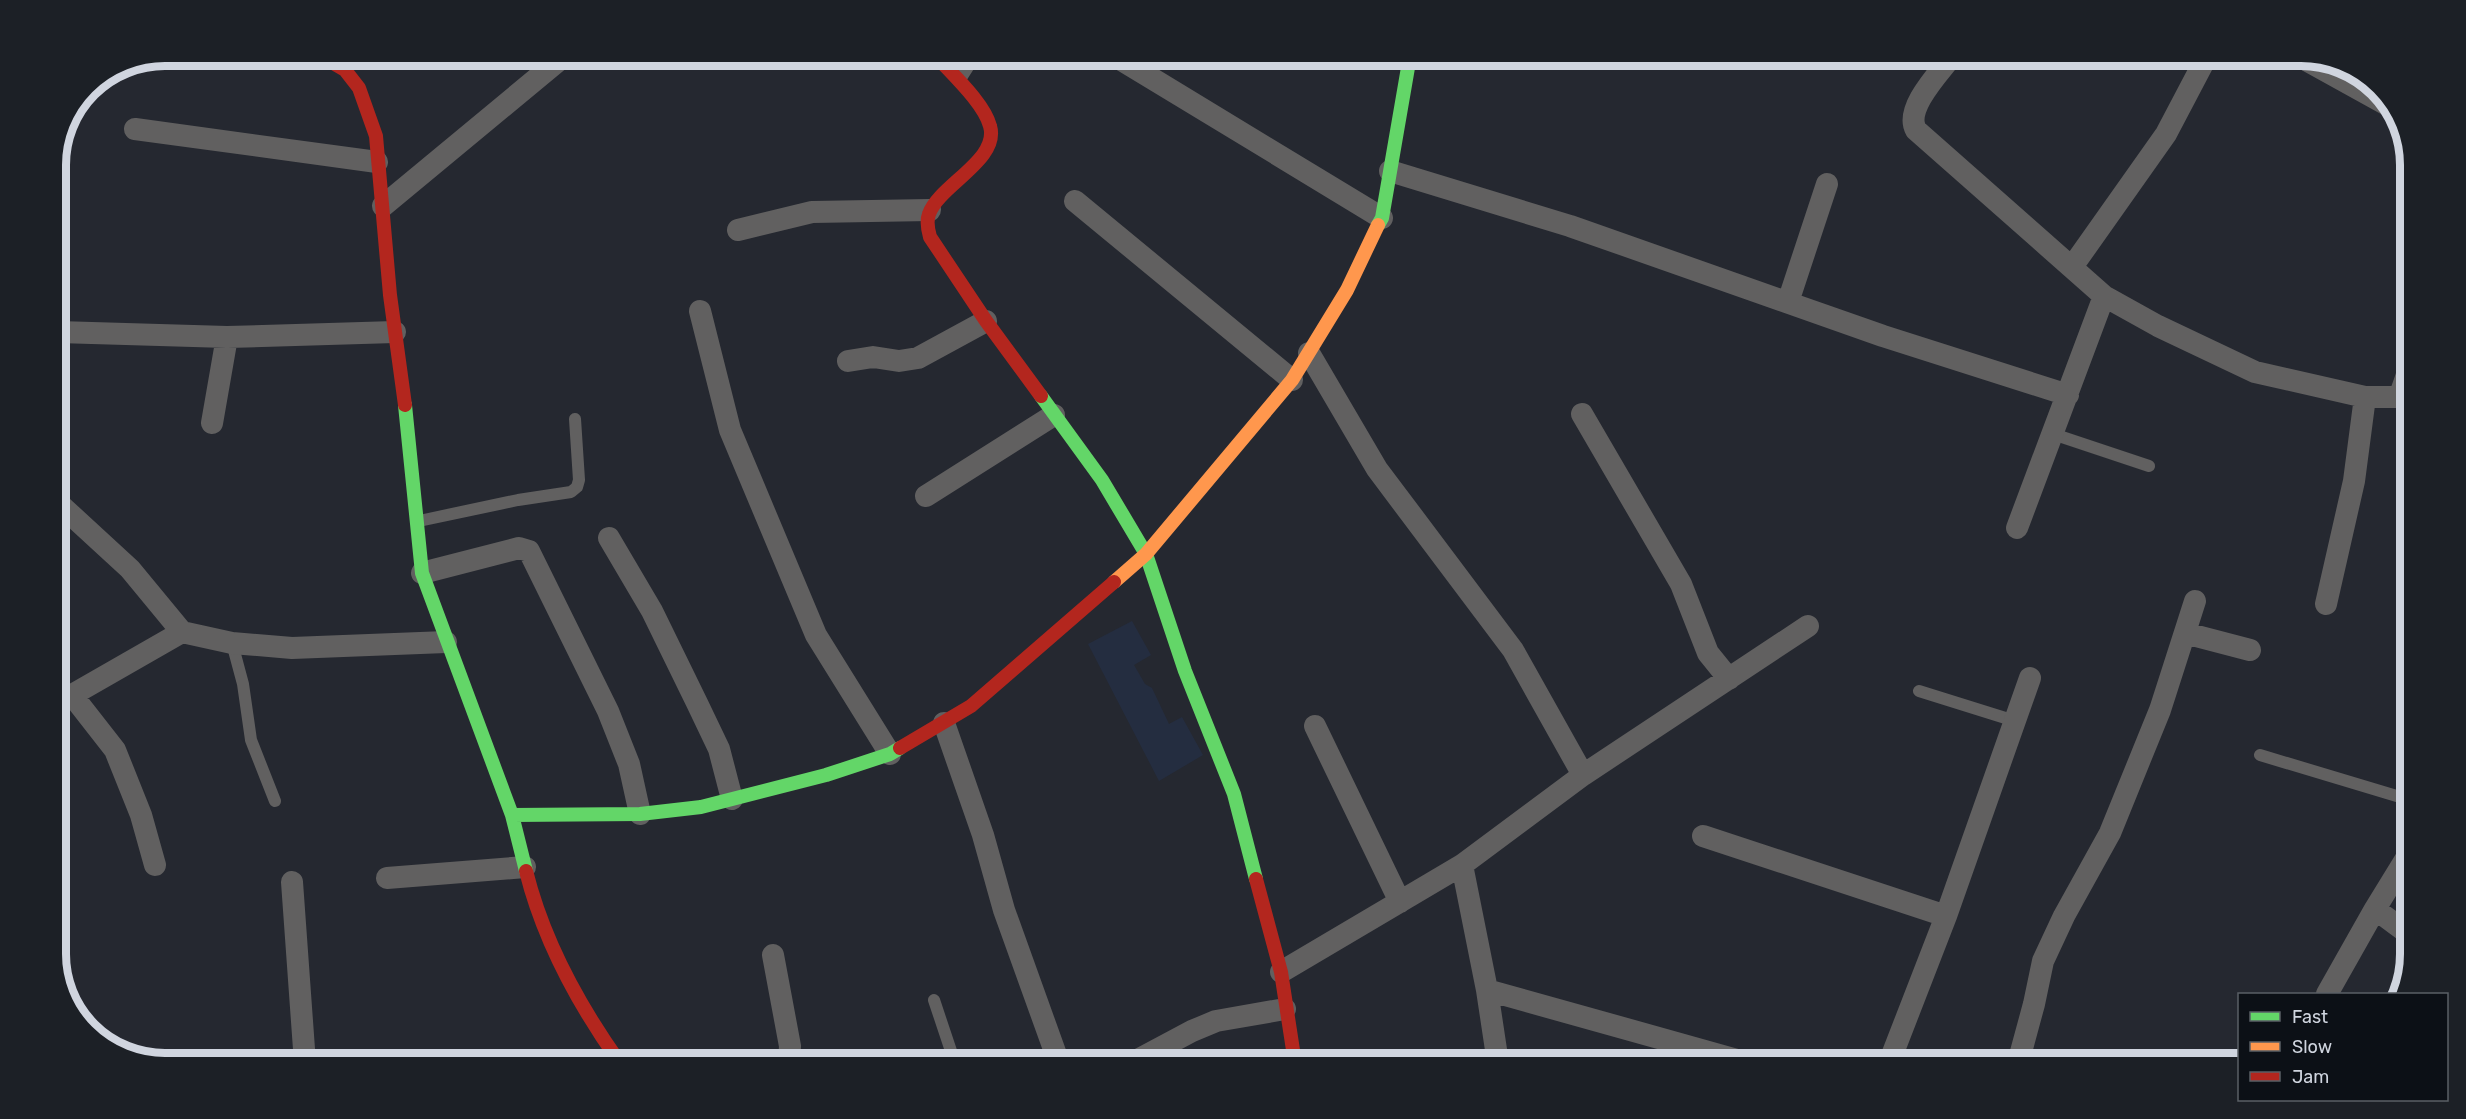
<svg xmlns="http://www.w3.org/2000/svg" width="2466" height="1119" viewBox="0 0 2466 1119" font-family="Rubik,sans-serif">
<rect width="100%" height="100%" fill="#252830"/>
<path fill="#242d40" d="M1132 621 1151 655 1134 665 1145 684 1152 688 1169 724 1182 717 1203 755 1159 781 1088 644Z"/>
<g fill="none" stroke-linecap="round" stroke-linejoin="round">
<path stroke="#616060" stroke-width="12" d="M1390 56 1407 66
M959 81 975 56
M2394 397 2410 351
M2053 434 2149 466
M419 521 518 500 571 492 577 487 579 480 575 419
M232 643 243 684 251 740 275 801
M1919 691 2015 721
M2260 755 2410 800
M934 1000 955 1063"/>
<path stroke="#616060" stroke-width="22" d="M1115 56 1382 218
M1952 56C1939 73 1904 109 1916 130L2104 296 2158 326 2255 372 2365 397H2410
M2299 56 2393 108
M135 129 377 162
M1390 171 1570 226 1883 336 2068 395
M1075 201 1292 380
M383 206 564 56
M738 230 812 212 930 210
M2072 267 2166 134 2207 56
M1788 302 1827 184
M700 311 730 430 816 635 890 754
M58 332 227 337
M1309 353 1377 469 1513 650 1583 775
M848 361 873 357 899 361 918 358 986 321
M1582 414 1681 584 1708 653 1729 679
M212 423 227 337 395 332
M926 496 1054 415
M56 501 130 569 182 632 232 643 292 648 446 642
M2017 528 2104 296
M609 538 652 611 697 703 719 749 732 799
M422 573 519 548 529 551 608 711 629 764 640 814
M2326 604 2354 481 2365 397
M2185 633 2250 650
M72 695 182 632
M56 703 72 695 115 750 141 815 155 865
M944 723 983 835 1004 910 1059 1063
M1315 726 1400 902
M1703 836 1946 916
M1462 865 1487 990 1498 1063
M387 878 525 867
M292 882 305 1063
M2375 909 2410 935
M773 955 790 1046 789 1063
M1281 972 1462 865 1583 775 1808 626
M1487 990 1748 1063
M2327 994 2375 909 2410 852
M1132 1063 1192 1031 1216 1021 1285 1009
M1889 1063 1946 916 2030 678
M2018 1063 2034 1004 2043 961 2064 916 2110 833 2160 710 2195 601"/>
<path stroke="#63d668" stroke-width="14" d="M1378 225 1382 218 1410 56
M1041 396 1102 480 1146 554 1185 671 1234 794 1256 879
M405 405 422 573 512 815 526 871
M512 815 640 814 701 807 826 775 890 754 900 748"/>
<path stroke="#ff974d" stroke-width="14" d="M1114 582 1146 554 1292 380 1347 290 1378 225"/>
<path stroke="#b3261e" stroke-width="14" d="M321 56 345 70 359 88 376 136 390 295 405 405
M936 56C952 74 984 103 990 126 1000 160 939 185 929 214 926 222 928 230 930 237L986 321 1041 396
M900 748 971 706 1114 582
M526 871C543 939 580 1007 620 1063
M1256 879 1281 972 1295 1063"/>
</g>
<path d="M0 0H2466V1119H0ZM165 66H2301A99 99 0 0 1 2400 165V954A99 99 0 0 1 2301 1053H165A99 99 0 0 1 66 954V165A99 99 0 0 1 165 66Z" fill="#1c2026" fill-rule="evenodd"/>
<path fill="none" stroke="#d0d5df" stroke-width="8" d="M165 66H2301A99 99 0 0 1 2400 165V954A99 99 0 0 1 2301 1053H165A99 99 0 0 1 66 954V165A99 99 0 0 1 165 66Z"/>
<rect x="2238" y="993" width="210" height="108" fill="#0c1016" stroke="#5a5f66" stroke-width="1.5"/>
<rect x="2250" y="1012" width="30" height="9" fill="#63d668" stroke="#5a5f66" stroke-width="1.5"/>
<text x="2292" y="1023" font-size="18" fill="#d0d5df">Fast</text>
<rect x="2250" y="1042" width="30" height="9" fill="#ff974d" stroke="#5a5f66" stroke-width="1.5"/>
<text x="2292" y="1053" font-size="18" fill="#d0d5df">Slow</text>
<rect x="2250" y="1072" width="30" height="9" fill="#b3261e" stroke="#5a5f66" stroke-width="1.5"/>
<text x="2292" y="1083" font-size="18" fill="#d0d5df">Jam</text>
</svg>
